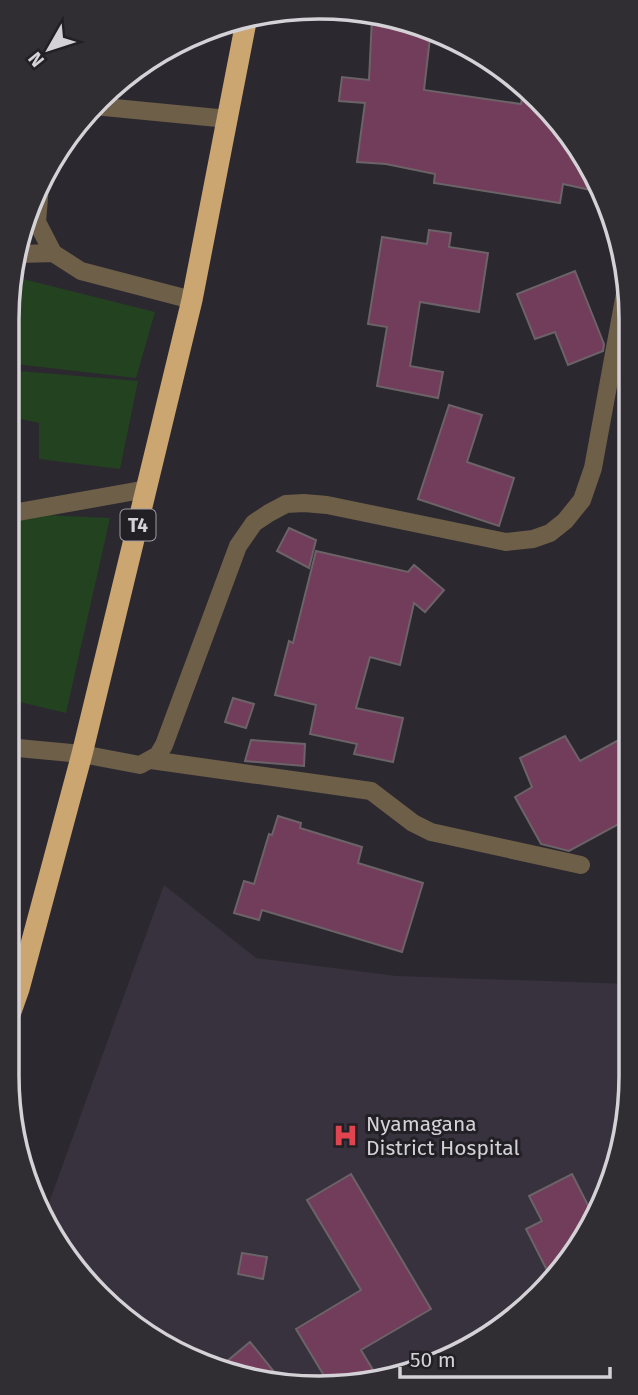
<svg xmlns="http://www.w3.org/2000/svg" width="638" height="1395" viewBox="0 0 638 1395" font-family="'Fira Sans',sans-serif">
<rect width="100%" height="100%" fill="#2c282f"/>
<path fill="#38323e" d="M164 885 256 958 396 976 631 984V1076L607 1195 553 1282 475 1346 360 1385 259 1382 163 1346 84 1281 45 1214Z"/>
<path fill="#23421f" d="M15 277 155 312 136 378 7 363V319Z
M7 370 138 381 120 469 39 459V423L7 416Z
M21 514 110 518 66 713 7 699V592Z"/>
<path fill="#723d5b" stroke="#6b6367" stroke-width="2" d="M372 18 431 29 424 90 521 104 524 87 566 129 604 193 563 184 560 203 434 183 435 174 386 164 357 162 365 103 339 101 342 77 369 80Z
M429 230 451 233 449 247 488 253 479 312 420 302 410 366 443 372 438 398 377 386 387 327 368 324 382 237 427 244Z
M575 271 604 344 603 351 568 365 555 332 535 339 517 294Z
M449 405 482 415 467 462 514 478 499 526 418 499Z
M289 528 316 540 309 568 277 551Z
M316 551 408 572 414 565 444 590 425 612 414 603 400 665 370 657 356 708 403 718 393 762 354 754 357 744 310 734 316 705 275 695 289 641 293 643Z
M233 698 254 704 246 728 225 722Z
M630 734V818L569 851 541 844 515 797 532 787 520 758 565 736 580 761Z
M251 740 305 744 304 766 245 761Z
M278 816 301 823 300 828 362 847 358 863 423 883 402 952 262 910 259 920 234 913 244 881 254 884 269 834 272 835Z
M351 1174 431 1309 361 1350 376 1375 358 1385 329 1384 296 1329 361 1290 307 1200Z
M572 1174 594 1217 553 1282 526 1229 542 1221 529 1196Z
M242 1253 267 1257 263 1279 238 1274Z
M250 1342 283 1383 259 1382 220 1367Z"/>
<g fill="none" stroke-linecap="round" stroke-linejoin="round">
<path stroke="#6e5f49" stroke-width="18" d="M94 106 228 119
M40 186 37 222 53 253 81 271 192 300
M20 254 53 253
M7 514 147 489
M7 747 82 754 140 765 158 755 164 745 238 546 254 523 269 513 286 504 304 503 327 505 506 542 533 539 550 533 565 521 582 500 593 468 628 277
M151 760 371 791 413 823 431 832 581 865"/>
<path stroke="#cca670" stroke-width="21" d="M7 1023 19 989 82 754 192 300 246 22"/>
</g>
<defs>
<symbol id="hospital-bare" viewBox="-9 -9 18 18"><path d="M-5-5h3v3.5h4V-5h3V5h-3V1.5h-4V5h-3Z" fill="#e0444e" stroke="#221f25" stroke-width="2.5" paint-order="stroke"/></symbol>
</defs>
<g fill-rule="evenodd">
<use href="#hospital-bare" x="328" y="1118" width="35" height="35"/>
</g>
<g text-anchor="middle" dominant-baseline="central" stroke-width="6" stroke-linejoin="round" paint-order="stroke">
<rect fill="#221f25" stroke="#9f9ca1" stroke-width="2" x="120.5" y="509.5" width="35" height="31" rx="5"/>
<g font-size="19" font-weight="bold" fill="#d4d2d6">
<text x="138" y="525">T4</text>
</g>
<g font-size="21" fill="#d4d2d6" stroke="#221f25" text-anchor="start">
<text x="366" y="1124">Nyamagana<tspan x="366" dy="24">District Hospital</tspan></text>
</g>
</g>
<path d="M0 0H638V1395H0ZM319 19H319A300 300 0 0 1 619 319V1076A300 300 0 0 1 319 1376H319A300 300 0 0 1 19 1076V319A300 300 0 0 1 319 19Z" fill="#302d33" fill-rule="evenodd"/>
<path fill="none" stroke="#d4d2d6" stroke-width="3.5" d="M319 19H319A300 300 0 0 1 619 319V1076A300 300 0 0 1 319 1376H319A300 300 0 0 1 19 1076V319A300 300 0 0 1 319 19Z"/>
<g transform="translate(49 49) rotate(231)" stroke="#221f25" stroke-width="5" paint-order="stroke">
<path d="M0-5L12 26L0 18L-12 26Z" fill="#d4d2d6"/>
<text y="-10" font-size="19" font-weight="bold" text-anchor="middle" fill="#d4d2d6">N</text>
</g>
<path d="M400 1367v10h210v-10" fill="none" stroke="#d4d2d6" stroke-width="3.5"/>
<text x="410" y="1367" font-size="21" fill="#d4d2d6" stroke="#221f25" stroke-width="5" paint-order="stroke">50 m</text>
</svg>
